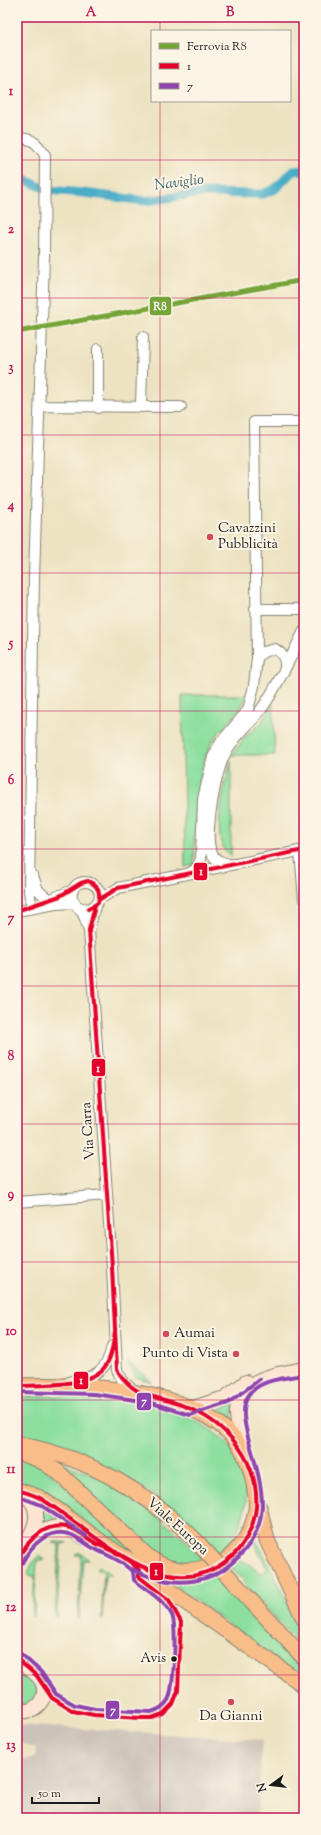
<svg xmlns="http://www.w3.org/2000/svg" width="321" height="1835" viewBox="0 0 321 1835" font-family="'Sorts Mill Goudy',serif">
<rect width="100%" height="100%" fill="#fcf5e5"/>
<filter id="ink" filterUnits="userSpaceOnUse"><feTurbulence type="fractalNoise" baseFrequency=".025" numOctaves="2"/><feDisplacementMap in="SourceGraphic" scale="8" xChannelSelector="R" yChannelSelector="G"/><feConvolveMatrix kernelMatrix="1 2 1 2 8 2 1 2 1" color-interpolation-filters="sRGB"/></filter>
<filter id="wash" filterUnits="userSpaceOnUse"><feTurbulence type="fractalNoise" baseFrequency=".012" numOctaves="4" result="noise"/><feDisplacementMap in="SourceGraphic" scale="16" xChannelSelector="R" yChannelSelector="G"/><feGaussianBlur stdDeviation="0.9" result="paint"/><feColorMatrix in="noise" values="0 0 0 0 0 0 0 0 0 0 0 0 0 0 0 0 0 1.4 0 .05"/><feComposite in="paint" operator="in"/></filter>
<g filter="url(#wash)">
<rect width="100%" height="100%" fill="#ede3c3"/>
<path fill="#ccc2b9" d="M17 1725 262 1740 257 1818H17V1761L35 1758 36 1748 17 1742Z"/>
<path fill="#8ddfa0" stroke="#547e5e" d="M182 695H247C239 717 222 725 211 744 196 772 195 832 194 865L185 867Z
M273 704 275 755H232L246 736 260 725Z
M231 761V856C229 854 226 852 224 850 213 828 225 784 231 761Z
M127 1362 152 1382 136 1377Z
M84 1395C144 1399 254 1419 246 1501 243 1522 235 1540 218 1553 162 1492 100 1455 17 1437V1397Z
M234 1403 232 1421 218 1410Z
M17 1456 45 1468 147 1561C101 1540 67 1497 17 1483Z
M53 1460C76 1468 101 1476 121 1489 147 1506 171 1527 193 1548V1549L205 1563H165Z
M38 1506 62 1521 48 1525H39Z
M256 1539 304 1634V1650L244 1583 245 1582 229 1565C244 1556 249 1565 260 1573L267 1571C266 1560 253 1549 256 1539Z
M55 1542 67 1543 61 1544 57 1618 55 1617 59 1544 53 1543Z
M79 1552 89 1560H83L79 1619H78L81 1555H75Z
M39 1556 44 1560H37L34 1616H32L35 1576H28C29 1569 34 1559 39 1556Z
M99 1566 112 1575H105L102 1620H101L104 1570H97V1567Z
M216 1574 304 1668V1679L170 1582 200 1580Z
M21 1676C45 1679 40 1710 17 1704V1678Z"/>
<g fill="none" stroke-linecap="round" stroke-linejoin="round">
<path stroke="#49adc8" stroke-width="9" d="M17 176 41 187
M48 190 84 193 146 201 200 193 263 194 275 189 293 171 304 170"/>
</g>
</g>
<g filter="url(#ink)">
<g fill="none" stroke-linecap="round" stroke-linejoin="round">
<defs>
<path id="street" d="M17 138C33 138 37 143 45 155L44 256 34 578 29 891 32 908
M40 406 181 407
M141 407 143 337
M98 408V349
M255 609H304
M257 658 263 652 275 649C282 653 286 659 285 667
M300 851 304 898
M234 864C225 865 215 861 211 852 204 833 216 772 225 754 233 737 249 726 260 711 276 690 291 656 304 631
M190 873 196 869 201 859 203 799 213 757 221 742 248 710 254 686 257 658 254 422H304
M33 876 38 890 49 900
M100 899 118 888 304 850
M46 901 73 890
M77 906C88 912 99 907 100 894 95 875 69 880 72 898 74 904 79 908 83 914 85 918 87 924 88 928
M95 906 89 930 112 1267 117 1370 123 1381 135 1392
M17 911 56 904 74 903
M17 1202 107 1195
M69 1382C94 1377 107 1373 112 1346"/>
<path id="secondary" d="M190 1409 225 1398 246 1382
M246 1453C243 1443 240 1433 238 1423 230 1379 273 1375 304 1369
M30 1539C55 1524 60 1522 85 1538
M17 1560C24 1543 45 1522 32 1502 29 1498 24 1494 21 1491
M17 1659C25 1666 35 1671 41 1680 51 1697 35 1715 17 1711"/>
<path id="primary" d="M17 1386C80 1384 191 1387 235 1439 247 1454 252 1472 255 1490 261 1517 247 1544 225 1561
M22 1445C90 1458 150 1494 198 1543
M17 1452 40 1460 58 1472 145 1554C162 1569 187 1575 209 1566
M17 1490 38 1497 49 1504C84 1527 125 1567 166 1574
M259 1507 267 1540 304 1619
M141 1571 304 1685
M239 1588 304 1658"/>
</defs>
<use href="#street" stroke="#848070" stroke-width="12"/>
<use href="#secondary" stroke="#848070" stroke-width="16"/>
<use href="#primary" stroke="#848070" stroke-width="17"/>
<use href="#street" stroke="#fff" stroke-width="10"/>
<use href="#secondary" stroke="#fce5d0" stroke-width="14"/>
<use href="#primary" stroke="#f8bd89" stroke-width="15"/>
<defs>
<path id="primary-bridge" d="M198 1543 239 1588"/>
</defs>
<use href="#primary-bridge" stroke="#848070" stroke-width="17" stroke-linecap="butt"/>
<use href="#primary-bridge" stroke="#f8bd89" stroke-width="15"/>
<defs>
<path id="bus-1" d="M100 899 118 888 304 850
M19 910 60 896 81 883 88 881C98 885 101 893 98 903L88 909
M17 1386C41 1385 87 1387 104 1368 112 1358 113 1344 115 1332
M17 1490C24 1492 33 1494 40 1498 92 1529 162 1610 226 1561 243 1549 254 1528 256 1507 258 1483 249 1458 233 1440 220 1425 202 1413 184 1406 154 1394 136 1400 117 1370L112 1267 89 930 95 906
M17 1560C28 1539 48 1519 73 1529 82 1533 89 1540 97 1544 113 1551 127 1557 139 1570L138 1576 169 1600 181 1622 178 1691 173 1704 163 1714 152 1718H140L94 1715 73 1711 52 1698 37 1676 17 1659"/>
<path id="bus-2" d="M17 1392 94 1394 149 1402 190 1415 228 1403 260 1379
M17 1496 41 1505 86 1536
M131 1569C138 1571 144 1575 151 1577 180 1586 210 1583 233 1562 277 1524 261 1484 248 1437 245 1425 241 1410 247 1398 257 1379 285 1378 304 1375
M21 1654 41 1672 56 1694 75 1705 95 1709 151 1712C158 1710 164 1707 168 1700 174 1690 177 1626 172 1615 164 1600 147 1591 134 1580L133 1572 126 1566C116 1558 104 1554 93 1548 86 1544 79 1538 72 1535 50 1526 31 1545 22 1563"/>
</defs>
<use href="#bus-1" stroke="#fcf5e5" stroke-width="7"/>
<use href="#bus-2" stroke="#fcf5e5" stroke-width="7"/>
<use href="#bus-1" stroke="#e4002b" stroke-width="4"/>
<use href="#bus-2" stroke="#8e44ad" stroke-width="4"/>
<defs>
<path id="rail-1" d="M17 332 304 280"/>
</defs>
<use href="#rail-1" stroke="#fcf5e5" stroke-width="8"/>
<use href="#rail-1" stroke="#76a438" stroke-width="5"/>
</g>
</g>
<path fill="none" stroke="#c2185b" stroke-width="1" stroke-opacity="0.55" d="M160 17V31M160 101V1818M17 160H304M17 298H304M17 435H304M17 573H304M17 711H304M17 849H304M17 986H304M17 1124H304M17 1262H304M17 1400H304M17 1537H304M17 1675H304"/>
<g fill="#d1495b" stroke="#fcf5e5" stroke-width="1.5">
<circle cx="210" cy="537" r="4"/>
<circle cx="166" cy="1334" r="4"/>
<circle cx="236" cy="1354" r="4"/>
<circle cx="231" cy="1702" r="4"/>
</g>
<circle fill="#1c1c1c" stroke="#fcf5e5" stroke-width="1.5" cx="174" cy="1659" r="3.5"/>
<g text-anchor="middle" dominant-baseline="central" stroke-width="4" stroke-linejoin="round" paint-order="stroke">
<g font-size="13" fill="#1c1c1c" stroke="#fcf5e5" text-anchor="end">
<text x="166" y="1659">Avis</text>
</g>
<g font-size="14" fill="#1c1c1c" stroke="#fcf5e5" text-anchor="start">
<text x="218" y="529">Cavazzini<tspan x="218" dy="16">Pubblicità</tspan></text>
<text x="174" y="1334">Aumai</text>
<text x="228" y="1354" text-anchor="end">Punto di Vista</text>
<text x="231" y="1717" text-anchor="middle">Da Gianni</text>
</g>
<g font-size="14" fill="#1c1c1c" stroke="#fcf5e5">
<text transform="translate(89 1131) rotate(-94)">Via Carra</text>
<text transform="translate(177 1527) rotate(42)">Viale Europa</text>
</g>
<g font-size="15" font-style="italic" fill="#305d69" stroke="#fcf5e5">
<text transform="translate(179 183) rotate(-7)">Naviglio</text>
</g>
</g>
<g stroke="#fcf5e5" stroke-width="1.5">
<rect x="149" y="296" width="23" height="20" rx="4" fill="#76a438"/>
<rect x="193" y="862" width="15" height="19" rx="4" fill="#e4002b"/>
<rect x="91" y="1058" width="15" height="19" rx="4" fill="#e4002b"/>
<rect x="73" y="1371" width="16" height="19" rx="4" fill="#e4002b"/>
<rect x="136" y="1392" width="16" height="19" rx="4" fill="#8e44ad"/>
<rect x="149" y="1562" width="15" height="19" rx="4" fill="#e4002b"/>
<rect x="105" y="1700" width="15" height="20" rx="4" fill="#8e44ad"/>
</g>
<g font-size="11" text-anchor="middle" font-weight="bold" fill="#fff">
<text x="160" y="310">R8</text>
<text x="201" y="875">1</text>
<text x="98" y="1072">1</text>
<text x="81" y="1384">1</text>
<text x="144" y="1405">7</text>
<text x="156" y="1575">1</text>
<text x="113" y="1714">7</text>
</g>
<rect width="321" height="1835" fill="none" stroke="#fcf5e5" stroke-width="44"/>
<rect x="151" y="30" width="140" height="72" fill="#fcf5e5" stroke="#a29e95"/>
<rect x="159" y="43" width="20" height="6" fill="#76a438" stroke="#a29e95"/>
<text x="187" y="50" font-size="12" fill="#1c1c1c">Ferrovia R8</text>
<rect x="159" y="63" width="20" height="6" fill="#e4002b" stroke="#a29e95"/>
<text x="187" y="70" font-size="12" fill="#1c1c1c">1</text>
<rect x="159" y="83" width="20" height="6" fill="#8e44ad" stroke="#a29e95"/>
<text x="187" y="90" font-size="12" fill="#1c1c1c">7</text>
<g transform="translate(271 1785) rotate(255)" stroke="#fcf5e5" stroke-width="3" paint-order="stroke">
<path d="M0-3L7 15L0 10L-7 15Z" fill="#1c1c1c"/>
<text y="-6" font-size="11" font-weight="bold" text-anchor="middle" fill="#1c1c1c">N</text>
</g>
<path d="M32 1797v6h67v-6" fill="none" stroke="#1c1c1c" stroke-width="2"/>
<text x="38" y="1797" font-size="12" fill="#1c1c1c" stroke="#fcf5e5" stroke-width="3" paint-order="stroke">50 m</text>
<rect x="22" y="22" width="277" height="1791" fill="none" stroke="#c2185b" stroke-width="1.5"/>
<g font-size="13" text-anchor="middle" font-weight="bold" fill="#c2185b">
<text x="91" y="16">A</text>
<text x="230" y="16">B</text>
<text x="11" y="95">1</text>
<text x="11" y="233">2</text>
<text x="11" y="371">3</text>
<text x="11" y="509">4</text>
<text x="11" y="647">5</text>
<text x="11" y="784">6</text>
<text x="11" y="922">7</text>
<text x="11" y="1060">8</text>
<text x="11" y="1198">9</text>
<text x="11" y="1335">10</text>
<text x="11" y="1473">11</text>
<text x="11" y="1611">12</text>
<text x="11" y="1749">13</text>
</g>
</svg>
